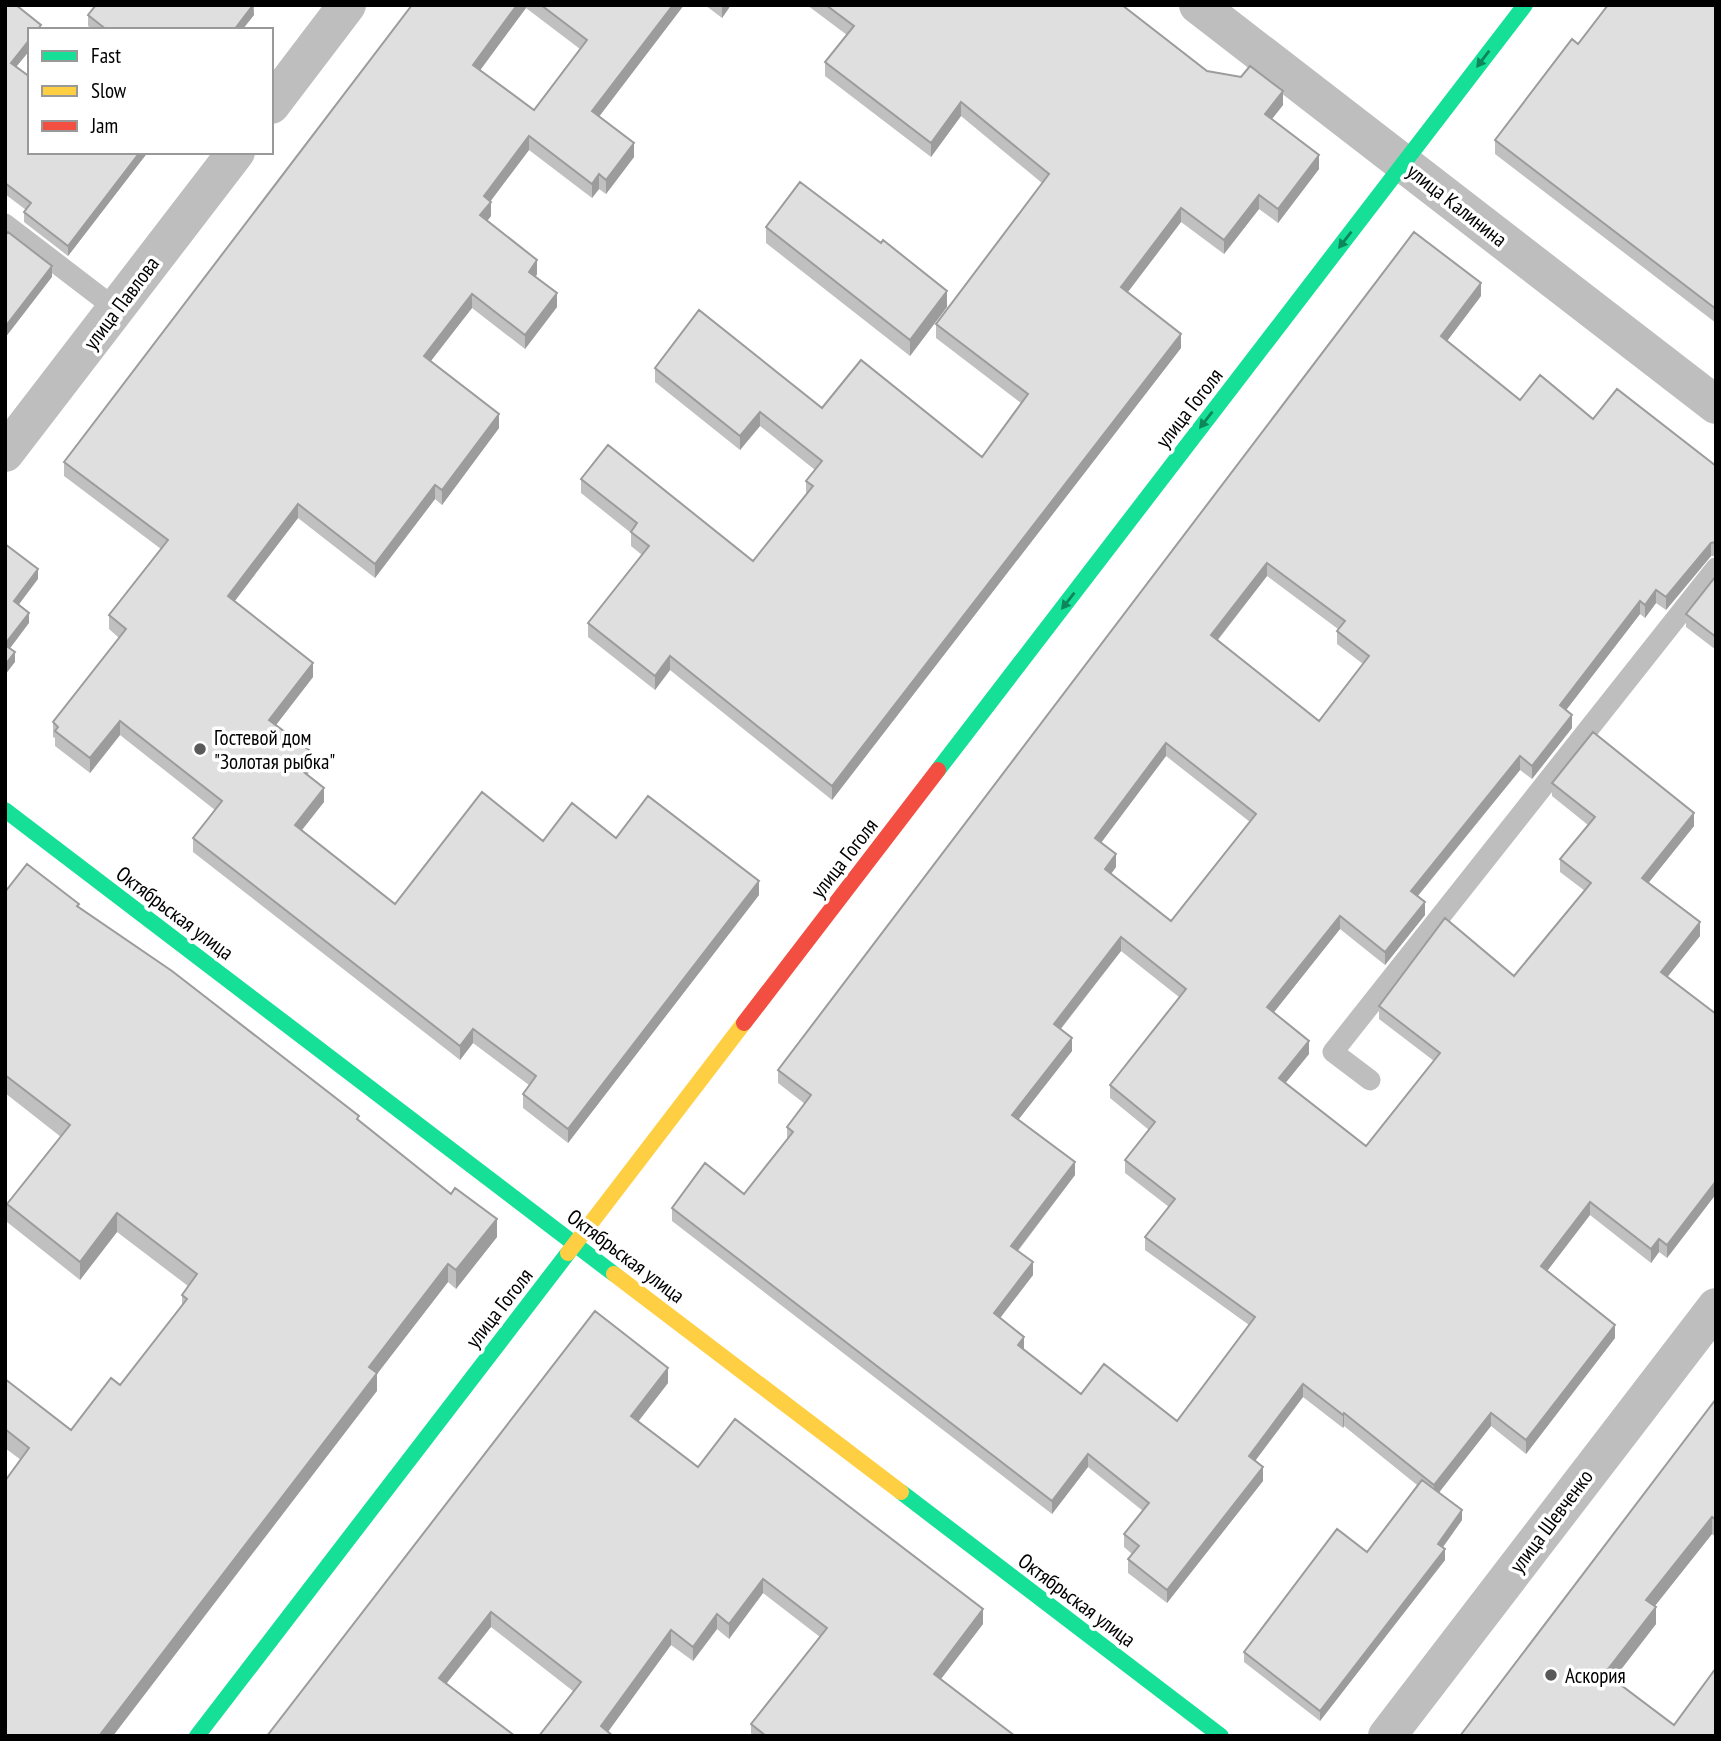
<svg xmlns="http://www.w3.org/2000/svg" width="1721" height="1741" viewBox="0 0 1721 1741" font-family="'PT Sans Narrow',sans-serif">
<rect width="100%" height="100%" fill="#fff"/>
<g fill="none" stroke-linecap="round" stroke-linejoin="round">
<path stroke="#bebebe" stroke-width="21" d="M5 224 116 309
M1370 1080 1333 1052 1716 568"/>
<path stroke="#bebebe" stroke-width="38" d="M1198 5 1716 405
M271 105 347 5
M5 453 236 152
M1387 1736 1716 1307"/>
<path stroke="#16e098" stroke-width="16" d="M938 770 1525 5
M5 810 614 1274
M901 1492 1221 1736
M197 1736 568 1253"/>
<path stroke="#ffcf43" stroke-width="16" d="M568 1253 744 1023
M614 1274 901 1492"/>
<path stroke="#f24e42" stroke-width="16" d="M744 1023 938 770"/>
</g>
<path fill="#c0c0c0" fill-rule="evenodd" d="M5 5 41 30H30V50L16 67 30 152H148L68 256 24 222V212L26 210 5 194Z
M254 5V15L242 30H93L88 26V15Z
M412 5H684L598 117 634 157 606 194 599 189 592 198 529 150 490 201 491 216 487 221 537 274 536 277 557 307 525 349 472 308 430 361 499 428 442 505 435 499 375 578 298 518 234 601 313 677 276 725 313 767 307 775 324 802 301 830 395 904 543 841 616 838 759 895 568 1143 523 1108V1094L529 1085 473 1043 460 1060 193 852V838L215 810 120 735 90 773 55 746V738L53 737V722L119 638 109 629V615L161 549 64 476V462ZM526 8 580 49 534 110 479 70Z
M705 5H731L722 18Z
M807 5H1122L1207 71 1283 105 1272 119 1319 169 1278 223 1259 209 1224 254 1181 222 1128 292 1181 348 832 800 670 670 655 690 588 637V623L642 555 631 546V533L581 493V479L753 561 806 494V481L815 470 760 426 740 450 655 382V368L822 408 982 457 1021 403 936 338V324L1042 183 961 116 931 157 825 76V62L847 35Z
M1716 5V323L1495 154V140L1578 44Z
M766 227 881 243 947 307 910 356 766 243Z
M1481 296 1447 341 1520 400 1593 419 1716 466V556H1711L1666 610 1656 603 1645 618 1640 614 1566 710 1572 728 1532 779 1520 770 1418 896 1425 915 1385 965 1340 929 1273 1013 1309 1054 1285 1083 1366 1146 1434 1061 1379 1019V1006L1514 976 1585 891 1560 872V859L1588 825 1552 796V783L1694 826 1648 883 1700 936 1667 977 1716 1014V1194L1667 1258 1659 1252 1651 1263 1590 1215 1547 1271 1615 1338 1526 1454 1491 1426 1439 1492 1462 1520 1443 1547 1445 1560 1320 1721 1244 1662V1652L1367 1552 1417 1485 1344 1426 1343 1428 1303 1397 1255 1461 1263 1481 1167 1603 1128 1573V1559L1132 1554 1124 1547V1534L1143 1511 1088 1467 1052 1514 672 1221V1208L744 1194 787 1140V1127L805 1104 778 1083V1070ZM1267 576 1338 629 1337 631V644L1363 664 1319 721 1218 640ZM1166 756 1250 822 1171 921 1111 874 1116 867 1101 842ZM1121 951 1179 997 1110 1085V1098L1149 1130 1125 1160V1173L1169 1207 1145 1237V1250L1249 1325 1177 1421 1081 1394 1024 1350 1000 1318 1033 1275 1018 1251 1075 1175 1018 1120 1072 1051 1061 1029Z
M1716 576V650L1686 627V614Z
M5 892 79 907 359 1121 497 1237 456 1289 448 1282 377 1374V1391L21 1460 5 1448V1379L71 1430 120 1385 182 1306V1295L188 1286 117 1232 80 1280 7 1222V1204L61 1137 5 1093Z
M668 1383 638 1421 698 1467 983 1624 941 1679 1015 1736H751V1724L820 1637 763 1593 729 1639 717 1629 693 1661 671 1645 608 1731 539 1736 573 1691 491 1627 267 1736Z
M1716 1399V1537L1712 1534 1655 1606 1656 1624 1614 1679 1674 1725 1716 1736H1460Z"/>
<path fill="#9c9c9c" d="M253 5 254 15 242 30H234Z
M517 5H526V8L473 80V65Z
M673 5H684L592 126V111Z
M722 5H731L722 18Z
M30 39V50L11 73V63Z
M1283 91V105L1265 128V114Z
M961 102V116L931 157V143Z
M529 136V150L484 210V196Z
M634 143V157L606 194V180Z
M140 152H148L68 256V246Z
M1319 155V169L1278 223V209Z
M599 174V189L592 198V184Z
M1259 195V209L1224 254V240Z
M491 202V216L480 230V215Z
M1181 208V222L1121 301V287Z
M537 260V274L529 286V272Z
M52 266V277L5 338V327Z
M1481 283V296L1441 349V336Z
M947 291V307L910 356V340Z
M557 293V307L525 349V335Z
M472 294V308L424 370V356Z
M1181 334V348L832 800V786Z
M760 412V426L740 450V436Z
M499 414V428L442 505V490Z
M435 485V499L375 578V564Z
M298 504V518L228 610V596Z
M1711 543V556L1666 610V597Z
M1267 563V576L1211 648V635Z
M38 569V579L14 611V601Z
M1656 590V603L1645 618V605Z
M1640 601V614L1560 718V705Z
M29 613V623L5 655V644Z
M15 652V662L5 675V665Z
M670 656V670L655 690V676Z
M313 663V677L269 734V720Z
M1572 715V728L1532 779V766Z
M120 721V735L90 773V758Z
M1166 743V756L1095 851V838Z
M313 753V767L300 783V769Z
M1520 756V770L1411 904V891Z
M324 788V802L295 839V825Z
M1694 813V826L1642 891V878Z
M1116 854V867L1105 882V869Z
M759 881V895L568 1143V1129Z
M1425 902V915L1385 965V952Z
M1340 916V929L1267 1021V1007Z
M1700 922V936L1661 985V972Z
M1121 937V951L1054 1037V1024Z
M473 1029V1043L460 1060V1046Z
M1072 1038V1051L1012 1128V1115Z
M1309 1041V1054L1279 1091V1078Z
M1075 1162V1175L1011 1259V1246Z
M1716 1181V1194L1667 1258V1245Z
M1590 1202V1215L1541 1279V1266Z
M117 1213V1232L80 1280V1262Z
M497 1219V1237L456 1289V1270Z
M1659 1239V1252L1651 1263V1249Z
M1033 1262V1275L994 1326V1313Z
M448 1264V1282L377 1374V1391L113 1736H99L369 1367Z
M1615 1325V1338L1526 1454V1440Z
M1024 1337V1350L1018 1345Z
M668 1368V1383L631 1431V1416Z
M1303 1384V1397L1249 1469V1456Z
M1344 1413V1426L1343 1428V1415Z
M1491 1413V1426L1434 1499V1485Z
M1088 1454V1467L1052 1514V1501Z
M1263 1467V1481L1167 1603V1590Z
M1462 1510V1520L1438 1554V1544Z
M1712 1517V1534L1646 1617V1600Z
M1445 1549V1560L1320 1721V1711Z
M763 1579V1593L729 1639V1624Z
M1656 1607V1624L1605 1690V1673Z
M983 1609V1624L934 1688V1674Z
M491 1612V1627L439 1693V1678Z
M717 1614V1629L693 1661V1647Z
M671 1630V1645L605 1736 601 1726Z"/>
<path fill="#dfdfdf" stroke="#9c9c9c" stroke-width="2" fill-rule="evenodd" d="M5 5H16L41 25 37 30H30V39L11 63 30 77V152H140L68 246 24 212 31 203 5 183Z
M96 5H253L234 30H107L88 15Z
M412 5H517L473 65 534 110 587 40 541 5H673L592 111 634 143 606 180 599 174 592 184 529 136 484 196 491 202 480 215 537 260 529 272 557 293 525 335 472 294 424 356 499 414 442 490 435 485 375 564 298 504 228 596 313 663 269 720 313 753 300 769 324 788 295 825 395 904 482 792 543 841 572 803 616 838 648 796 759 881 568 1129 523 1094 536 1076 473 1029 460 1046 193 838 222 801 120 721 90 758 55 731 58 727 53 722 126 629 109 615 168 540 64 462Z
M826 5H1122L1207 71 1241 77 1250 66 1283 91 1265 114 1319 155 1278 209 1259 195 1224 240 1181 208 1121 287 1181 334 832 786 670 656 655 676 588 623 649 546 631 532 637 523 581 479 608 445 753 561 813 486 806 481 822 461 760 412 740 436 655 368 699 310 822 408 861 360 982 457 1028 394 936 324 1049 174 961 102 931 143 825 62 854 26Z
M1608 5H1716V309L1495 140 1572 39 1578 44Z
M800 182 881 243 883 240 947 291 910 340 766 227Z
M8 232 52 266 5 327V235Z
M1414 232 1481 283 1441 336 1520 400 1540 375 1593 419 1617 389 1716 466V542L1711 543 1666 597 1656 590 1645 605 1640 601 1560 705 1572 715 1532 766 1520 756 1411 891 1425 902 1385 952 1340 916 1267 1007 1309 1041 1279 1078 1366 1146 1440 1053 1379 1006 1445 918 1514 976 1591 883 1560 859 1595 817 1552 783 1593 732 1694 813 1642 878 1700 922 1661 972 1716 1014V1181L1667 1245 1659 1239 1651 1249 1590 1202 1541 1266 1615 1325 1526 1440 1491 1413 1434 1485 1344 1413 1343 1415 1303 1384 1249 1456 1263 1467 1167 1590 1128 1559 1139 1546 1124 1534 1149 1503 1088 1454 1052 1501 672 1208 705 1163 744 1194 793 1132 787 1127 811 1095 778 1070ZM1267 563 1345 621 1337 631 1369 656 1319 721 1211 635ZM1166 743 1256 814 1171 921 1105 869 1116 854 1095 838ZM1121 937 1186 989 1110 1085 1155 1122 1125 1160 1175 1199 1145 1237 1255 1317 1177 1421 1104 1364 1081 1394 1018 1345 1024 1337 994 1313 1033 1262 1011 1246 1075 1162 1012 1115 1072 1038 1054 1024Z
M5 544 38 569 14 601 29 613 5 644Z
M1716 576V637L1686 614Z
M5 645 15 652 5 665Z
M27 864 79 904 77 906 172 971 359 1116 357 1119 451 1194 455 1188 497 1219 456 1270 448 1264 369 1367 377 1373 99 1736H5V1481L29 1448 5 1429V1379L71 1430 111 1378 120 1385 187 1299 182 1295 197 1274 117 1213 80 1262 7 1204 70 1125 5 1075V892Z
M595 1311 668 1368 631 1416 698 1467 735 1419 983 1609 934 1674 1015 1736H766L751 1724 827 1628 763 1579 729 1624 717 1614 693 1647 671 1630 601 1726 613 1736H539L581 1682 491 1612 439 1678 515 1736H267Z
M1716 1399V1520L1712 1517 1646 1600 1656 1607 1605 1673 1674 1725 1716 1668V1736H1460Z
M1422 1480 1462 1510 1438 1544 1445 1549 1320 1711 1244 1652 1337 1529 1367 1552Z"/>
<defs><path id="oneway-solid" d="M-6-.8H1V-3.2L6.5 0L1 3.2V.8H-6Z" transform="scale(1.75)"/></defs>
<g fill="#0d865b">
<use href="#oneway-solid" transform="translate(1483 59) rotate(127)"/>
<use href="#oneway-solid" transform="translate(1345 240) rotate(128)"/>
<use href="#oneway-solid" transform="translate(1206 420) rotate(128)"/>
<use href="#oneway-solid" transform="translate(1068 601) rotate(128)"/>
</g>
<g fill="#595959" stroke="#fff" stroke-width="2.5">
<circle cx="200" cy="749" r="7"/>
<circle cx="1551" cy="1675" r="7"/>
</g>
<g text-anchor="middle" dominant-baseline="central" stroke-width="7" stroke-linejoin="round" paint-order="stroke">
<g font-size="21" fill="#000" stroke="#fff">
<text transform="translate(1457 205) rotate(38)">улица Калинина</text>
<text transform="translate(121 303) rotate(-53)">улица Павлова</text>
<text transform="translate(1189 408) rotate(-52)">улица Гоголя</text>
<text transform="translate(844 858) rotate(-52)">улица Гоголя</text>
<text transform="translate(175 913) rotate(37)">Октябрьская улица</text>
<text transform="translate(626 1256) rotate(37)">Октябрьская улица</text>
<text transform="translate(499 1308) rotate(-52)">улица Гоголя</text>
<text transform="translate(1551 1521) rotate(-53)">улица Шевченко</text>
<text transform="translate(1077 1600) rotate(37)">Октябрьская улица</text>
</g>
<g font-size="21" fill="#000" stroke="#fff" text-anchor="start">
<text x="214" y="737">Гостевой дом<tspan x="214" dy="24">"Золотая рыбка"</tspan></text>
<text x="1565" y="1675">Аскория</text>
</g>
</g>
<rect width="1721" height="1741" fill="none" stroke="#000000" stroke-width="14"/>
<rect x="28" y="28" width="245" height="126" fill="#ffffff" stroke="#999999" stroke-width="2"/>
<rect x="42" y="51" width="35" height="10" fill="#16e098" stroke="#999999" stroke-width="2"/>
<text x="91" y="63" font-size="21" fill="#000000">Fast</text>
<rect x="42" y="86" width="35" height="10" fill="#ffcf43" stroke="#999999" stroke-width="2"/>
<text x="91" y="98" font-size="21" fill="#000000">Slow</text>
<rect x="42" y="121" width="35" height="10" fill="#f24e42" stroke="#999999" stroke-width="2"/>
<text x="91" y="133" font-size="21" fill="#000000">Jam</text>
</svg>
